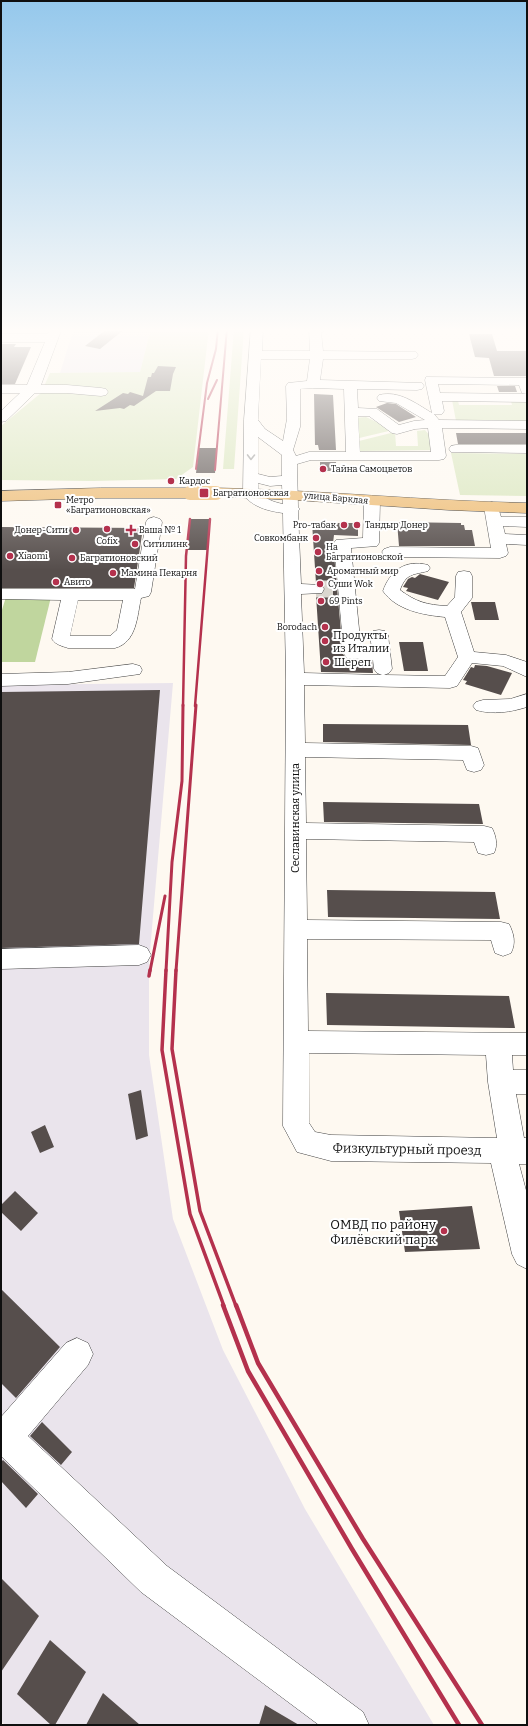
<svg xmlns="http://www.w3.org/2000/svg" width="528" height="1726" viewBox="0 0 528 1726" font-family="Bitter,serif">
<rect width="100%" height="100%" fill="#fef9f1"/>
<path fill="#eae4ec" d="M74 328H151L140 372 60 373Z
M173 683 149 963V1055L173 1219 223 1350 305 1509 434 1725H5L1 1721V685Z"/>
<path fill="#d9e6bd" d="M151 328H209L193 467 176 479 93 481 1 480V426L41 393 50 373 140 372Z
M234 328H244L234 469H223Z
M452 400 458 401 459 405H512L511 401H526L527 422 456 421Z
M366 417 393 430 355 439 354 418Z
M425 430 433 439 432 450 356 451 355 442 395 432 396 446H418L417 431Z
M451 453 527 454V496L460 495Z"/>
<path fill="#c0d69e" d="M6 597H51L35 662H1V613Z"/>
<path fill="#e8eece" d="M462 328H506L507 331H463Z"/>
<path fill="#564e4c" d="M108 328H126L100 349 85 346Z
M469 334H492L497 351H527V376H494L489 358 475 357Z
M1 344H16L14 347H31L15 384H1Z
M158 366 176 367 173 374 170 391H156L134 406 130 405 124 409 120 408 95 411 123 393 128 394 130 392 143 396 148 377H151L152 373H154Z
M497 386H515L517 392H499Z
M314 394 333 395 336 450H319L318 445H315Z
M387 403 396 404 416 417 399 422 376 407Z
M456 433H527V444H458Z
M199 448H217L215 473H196Z
M320 462H336L337 471H320Z
M190 519H210L207 550H187Z
M397 522 461 523V525H464L465 530H472L475 546H399Z
M312 523H358V536L334 535 333 543 343 654 347 660 372 661 373 673 321 672 316 595 323 594 325 588 322 584 316 583Z
M1 527 143 528 134 588H1Z
M420 574 449 582 438 600 406 591 408 588 403 587 408 579 412 577 415 578Z
M471 602H495L499 620H475Z
M399 642H423L428 671H404Z
M475 665 487 666 512 673 501 695 465 684 467 681 463 680 471 667 474 668Z
M160 690 139 944 1 948V692Z
M323 724 468 725 471 745 323 742Z
M323 802 479 804 483 824 324 822Z
M327 890 495 892 500 919 328 917Z
M326 993 509 996 515 1028 327 1025Z
M141 1090 148 1136 136 1140 128 1094Z
M45 1125 54 1147 40 1153 31 1132Z
M15 1191 38 1213 21 1231 1 1212V1205Z
M472 1206 480 1249 405 1252 399 1211Z
M1 1289 60 1347 16 1398 1 1383Z
M42 1422 72 1452 61 1465 30 1436Z
M3 1460 38 1494 26 1508 1 1481V1462Z
M1 1578 39 1616 1 1672Z
M50 1640 86 1672 55 1725H51L17 1694Z
M103 1693 140 1725H86Z
M265 1705 299 1725H259Z"/>
<g fill="none" stroke-linecap="round" stroke-linejoin="round">
<path stroke="#dad6cf" stroke-width="17" stroke-dasharray="17 8" stroke-linecap="butt" d="M316 589H339"/>
<defs>
<path id="minor" d="M50 328H62L41 385H67L101 388 106 389 108 392 106 395 101 396 67 393H35L6 421 1 422V411L20 393H1V385H27L45 342H1V334H48Z
M251 328H263L262 351H310L309 328H328L326 331 321 332 323 351 416 352 418 355 416 358 412 359H323L320 380 422 383 424 386 422 389 417 390 357 389 358 408 377 409 399 425 414 421 425 420 396 403 379 401 377 398 379 395C399 390 415 403 432 413L425 380 426 377 527 378V394L522 393 519 385 438 384 440 393 527 394V402L442 401 444 411 442 414H434L439 420 527 421V429L442 428 446 456 444 459 439 460H311L297 464 298 507 300 509 298 511 301 584 322 585 324 589 322 593 301 594 304 673 382 675 377 673 374 669 373 660 347 658 344 654 334 543 336 540 363 538 364 501 367 498 372 496 377 498 380 501 379 543 377 546 351 548 361 649H372L370 635 373 631 379 630 385 631 388 635 392 669 389 673 384 675 445 676 458 657 445 617C423 615 396 610 383 591 390 571 405 559 428 565L430 568 428 571C413 575 406 573 400 590 416 602 427 605 447 606L455 597 456 576 458 572 464 571 470 572 472 576V598L461 612 474 652 506 655 527 662V677L503 666 472 663 457 686 450 688 304 685 305 743 471 746 478 748 484 765 481 770 474 772 467 770 463 760 305 757 306 823 484 826 492 828C496 836 498 845 494 853L486 855 478 853 474 842 306 839 307 920 501 922 509 924C514 934 516 943 511 953L503 956 495 953 491 940 307 939 308 1031 527 1033V1055H512L513 1070H527V1094H516L524 1138H527V1164H519L527 1194V1269L517 1264 512 1254 491 1163 331 1161 297 1152 283 1126 286 679 283 513C268 511 252 507 243 494L244 420ZM261 359H310L307 381 288 383 286 386 287 419 283 441 265 429 258 420ZM313 388 344 389 346 452H309L296 456 293 450 300 427V389ZM358 416H369L392 433 397 434 415 429 428 428 431 452H360ZM258 437 282 455V476L270 477 258 474ZM258 483 270 486 282 485 283 504C273 502 266 499 259 493ZM309 1053 486 1055 488 1082 497 1138 331 1135 315 1132 309 1123Z
M456 445H527V453L451 452 449 449 451 446Z
M492 502 497 504 501 517H527V527L503 526 505 534 527 535V545L506 544 508 553 506 556 500 558 390 557 384 555 382 552 384 549 390 547 491 548 484 507 487 504Z
M154 517 160 519 162 522 151 592 149 596 141 598C137 616 137 642 115 648H68C62 646 56 645 52 639L61 600 1 599V589H135L146 522 148 519ZM78 600H123L117 630 110 636H70Z
M133 664 140 666 142 670 140 674 68 684 1 686V674L68 672Z
M527 694V707C511 712 493 715 476 710L473 706 476 702 483 700 510 699Z
M139 945 147 948 151 955 147 962 139 965 1 969V949Z
M77 1338 88 1343 93 1354 88 1365 28 1436 167 1566 363 1712 369 1725H319L141 1592 1 1456V1417L66 1343Z"/>
<path id="major" d="M101 488H190L195 490 198 493 195 496 190 498H101L1 501V491Z
M216 488C320 490 423 501 527 503V513L449 510 294 500 211 496 208 493 211 490Z"/>
</defs>
<use href="#minor" stroke="#424242" stroke-width="1"/>
<use href="#major" stroke="#202020" stroke-width="1"/>
<use href="#minor" fill="#fff" fill-rule="evenodd"/>
<use href="#major" fill="#edbb72" fill-rule="evenodd"/>
<path stroke="#b4314d" stroke-width="2" d="M208 399 217 380
M196 469 207 383 216 349 218 328
M215 470 227 328"/>
<path stroke="#b4314d" stroke-width="2.5" d="M183 706 186 556 190 519
M195 706 210 519"/>
<path stroke="#b4314d" stroke-width="3" d="M150 971 165 896
M166 971 172 862 182 781 183 705
M176 971 196 705"/>
<path stroke="#b4314d" stroke-width="3.5" d="M166 970 162 1050 190 1214 224 1306
M176 970 172 1049 200 1211 236 1306
M149 976 150 970"/>
<path stroke="#b4314d" stroke-width="4.5" d="M223 1305 248 1371 352 1549 459 1725
M236 1305 258 1363 363 1539 482 1725"/>
<defs>
<path id="major-bridge" d="M190 493H216"/>
</defs>
<use href="#major-bridge" stroke="#202020" stroke-width="14" stroke-linecap="butt"/>
<use href="#major-bridge" stroke="#edbb72" stroke-width="14"/>
</g>
<defs><path id="oneway-chevron" d="M-2-3.5L2.5 0L-2 3.5" fill="none" stroke-width="1.6" stroke-linecap="round" stroke-linejoin="round"/></defs>
<use stroke="#9f9f9f" href="#oneway-chevron" transform="translate(251 457) rotate(91)"/>
<linearGradient id="sky" x2="0" y2="1"><stop stop-color="#95c8ec"/><stop offset="0.58" stop-color="#fffcf9"/><stop offset="1" stop-color="#fffcf9" stop-opacity="0"/></linearGradient>
<rect width="528" height="570" fill="url(#sky)"/>
<g fill="#b4314d" stroke="#fff" stroke-width="1.5">
<circle cx="323" cy="469" r="4"/>
<circle cx="171" cy="481" r="4"/>
<rect x="199" y="488" width="10" height="10" rx="2"/>
<rect x="54" y="501" width="8" height="8" rx="2"/>
<circle cx="344" cy="525" r="4"/>
<circle cx="357" cy="525" r="4"/>
<circle cx="107" cy="529" r="4"/>
<circle cx="76" cy="530" r="4"/>
<path d="M129 524h4v4h4v4h-4v4h-4v-4h-4v-4h4z"/>
<circle cx="316" cy="538" r="4"/>
<circle cx="135" cy="544" r="4"/>
<circle cx="318" cy="552" r="4"/>
<circle cx="10" cy="556" r="4"/>
<circle cx="72" cy="558" r="4"/>
<circle cx="319" cy="571" r="4"/>
<circle cx="113" cy="573" r="4"/>
<circle cx="56" cy="582" r="4"/>
<circle cx="320" cy="584" r="4"/>
<circle cx="321" cy="601" r="4"/>
<circle cx="325" cy="627" r="4"/>
<circle cx="325" cy="641" r="4"/>
<circle cx="326" cy="662" r="4"/>
<circle cx="444" cy="1231" r="4"/>
</g>
<g text-anchor="middle" dominant-baseline="central" stroke-width="4" stroke-linejoin="round" paint-order="stroke">
<g font-size="9" fill="#0f0f0f" stroke="#fff" text-anchor="start">
<text x="331" y="469">Тайна Самоцветов</text>
<text x="179" y="481">Кардос</text>
<text x="213" y="493">Багратионовская</text>
<text x="66" y="500">Метро<tspan x="66" dy="10">«Багратионовская»</tspan></text>
<text x="336" y="525" text-anchor="end">Pro-табак</text>
<text x="365" y="525">Тандыр Донер</text>
<text x="68" y="530" text-anchor="end">Донер-Сити</text>
<text x="139" y="530">Ваша № 1</text>
<text x="308" y="538" text-anchor="end">Совкомбанк</text>
<text x="107" y="541" text-anchor="middle">Cofix</text>
<text x="143" y="544">Ситилинк</text>
<text x="326" y="547">На<tspan x="326" dy="10">Багратионовской</tspan></text>
<text x="18" y="556">Xiaomi</text>
<text x="80" y="558">Багратионовский</text>
<text x="327" y="571">Ароматный мир</text>
<text x="121" y="573">Мамина Пекарня</text>
<text x="64" y="582">Авито</text>
<text x="328" y="584">Суши Wok</text>
<text x="329" y="601">69 Pints</text>
<text x="317" y="627" text-anchor="end">Borodach</text>
</g>
<g font-size="9" fill="#0f0f0f" stroke="#fff">
<text transform="translate(336 498) rotate(5)">улица Барклая</text>
</g>
<g font-size="11" fill="#0f0f0f" stroke="#fff" text-anchor="start">
<text x="333" y="635">Продукты<tspan x="333" dy="13">из Италии</tspan></text>
<text x="334" y="662">Шереп</text>
</g>
<g font-size="11" fill="#0f0f0f" stroke="#fff">
<text transform="translate(295 818) rotate(-90)">Сеславинская улица</text>
</g>
<g font-size="13" fill="#0f0f0f" stroke="#fff">
<text transform="translate(407 1149) rotate(1)">Физкультурный проезд</text>
</g>
<g font-size="13" fill="#0f0f0f" stroke="#fff" text-anchor="end">
<text x="436" y="1224">ОМВД по району<tspan x="436" dy="15">Филёвский парк</tspan></text>
</g>
</g>
<rect width="528" height="1726" fill="none" stroke="#0f0f0f" stroke-width="4"/>
</svg>
